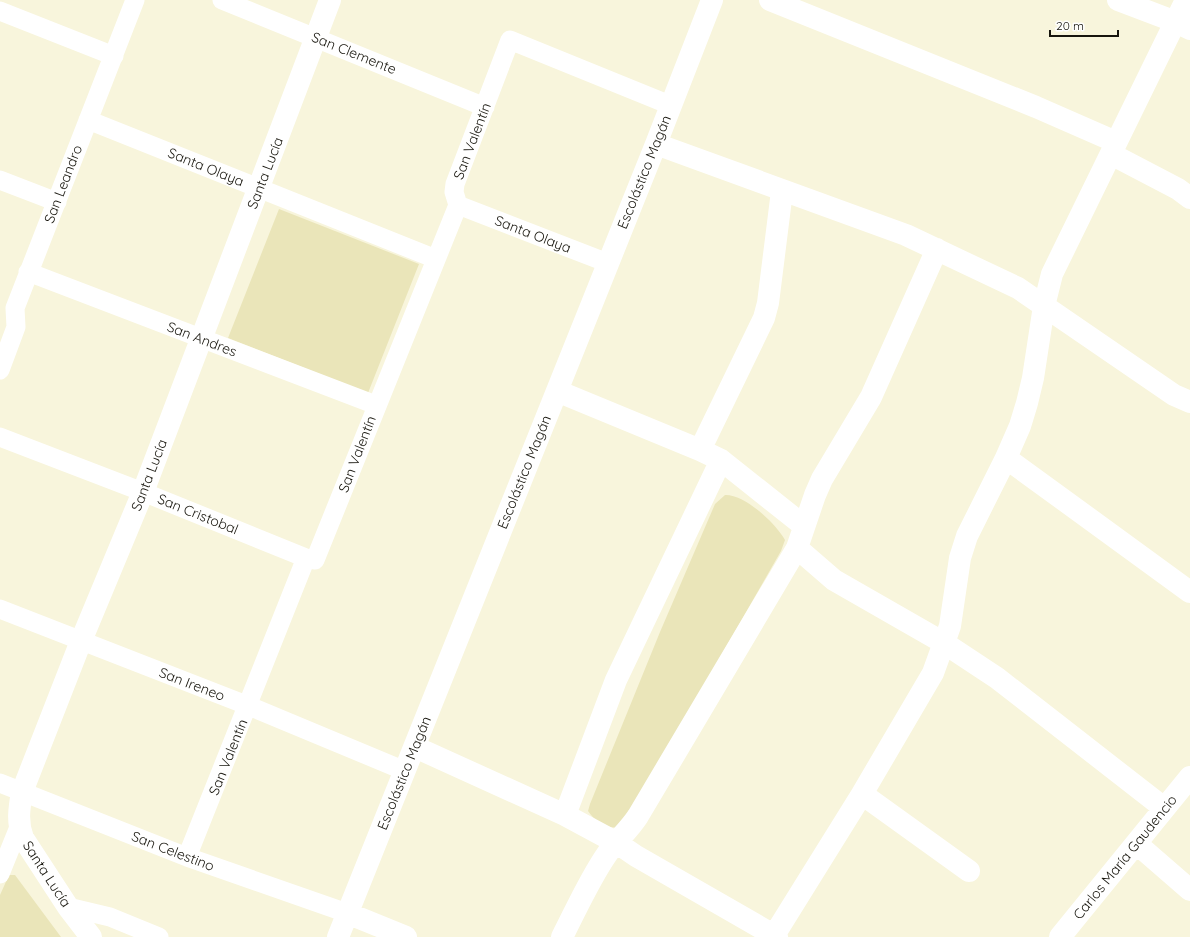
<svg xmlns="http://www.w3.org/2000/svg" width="1190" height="937" viewBox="0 0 1190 937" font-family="Quicksand,sans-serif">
<rect width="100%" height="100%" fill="#f8f5dc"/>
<path fill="#eae5b9" d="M279 209 419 264 368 393 228 338Z
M725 495C745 494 776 524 785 540L781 551 624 825C611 832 596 823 588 811L590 804 660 632 715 504Z
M9 875H15L61 937H0V895Z"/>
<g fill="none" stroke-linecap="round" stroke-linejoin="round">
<path stroke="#fff" stroke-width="19" d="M222 0 485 107
M0 11 114 56
M88 120 436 259
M0 180 57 202
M458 205 608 263
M28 272 376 405
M0 370 16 327 15 308 135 0
M0 437 143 492 306 558
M0 609 249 706 405 771
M0 783 187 857 347 913
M187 857 306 558 315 560 458 205 454 192 455 184 510 40 670 105
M0 874 19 827
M68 907 110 917 159 937"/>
<path stroke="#fff" stroke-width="22" d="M770 0 1036 107 1116 142
M1118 0 1176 22 1190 29
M656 144 906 235 1018 288 1174 395 1190 402
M1111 154 1178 189 1190 198
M557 391 700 450 721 460 804 526
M700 450 764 318 768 303 782 191
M1006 458 1190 592
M797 548 834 580 944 643 997 678 1164 808
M415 747 565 815 617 843 636 856 777 937
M862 794 969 871
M565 815 616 680 721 460
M1137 844 1190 890
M347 913 406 937
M91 937 68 907 23 838C17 822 19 809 22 792L81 641 143 492 330 0
M338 937 656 144 712 0
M562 937C576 910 589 880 607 854 616 841 629 830 638 816L797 548 815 495 822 479 871 397 937 249
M773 937 862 794 933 673 950 626 960 558 967 536 1006 458 1020 426 1027 403 1033 378 1044 306 1052 274 1186 0
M1060 937 1190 777"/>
</g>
<g text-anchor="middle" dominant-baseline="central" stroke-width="3" stroke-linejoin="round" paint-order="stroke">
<g font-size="14" fill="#17150d" stroke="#fff">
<text transform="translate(354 53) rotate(22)">San Clemente</text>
<text transform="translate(472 141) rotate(-69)">San Valentín</text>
<text transform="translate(206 167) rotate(22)">Santa Olaya</text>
<text transform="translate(644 172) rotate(-68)">Escolástico Magán</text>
<text transform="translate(265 173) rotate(-69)">Santa Lucía</text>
<text transform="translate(63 184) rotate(-69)">San Leandro</text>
<text transform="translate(533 234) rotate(21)">Santa Olaya</text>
<text transform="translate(202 339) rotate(21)">San Andres</text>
<text transform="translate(357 454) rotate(-69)">San Valentín</text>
<text transform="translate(524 472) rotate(-68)">Escolástico Magán</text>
<text transform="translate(149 475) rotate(-69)">Santa Lucía</text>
<text transform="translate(198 514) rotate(22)">San Cristobal</text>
<text transform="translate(192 684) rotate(21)">San Ireneo</text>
<text transform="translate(228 757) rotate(-68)">San Valentín</text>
<text transform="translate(404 773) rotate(-68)">Escolástico Magán</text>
<text transform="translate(173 851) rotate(21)">San Celestino</text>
<text transform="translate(1125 857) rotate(-51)">Carlos María Gaudencio</text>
<text transform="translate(47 874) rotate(57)">Santa Lucía</text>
</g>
</g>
<path d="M1050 30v6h68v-6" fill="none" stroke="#17150d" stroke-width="2"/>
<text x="1056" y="30" font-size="12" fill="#17150d" stroke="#ffffff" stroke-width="3" paint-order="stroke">20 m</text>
</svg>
